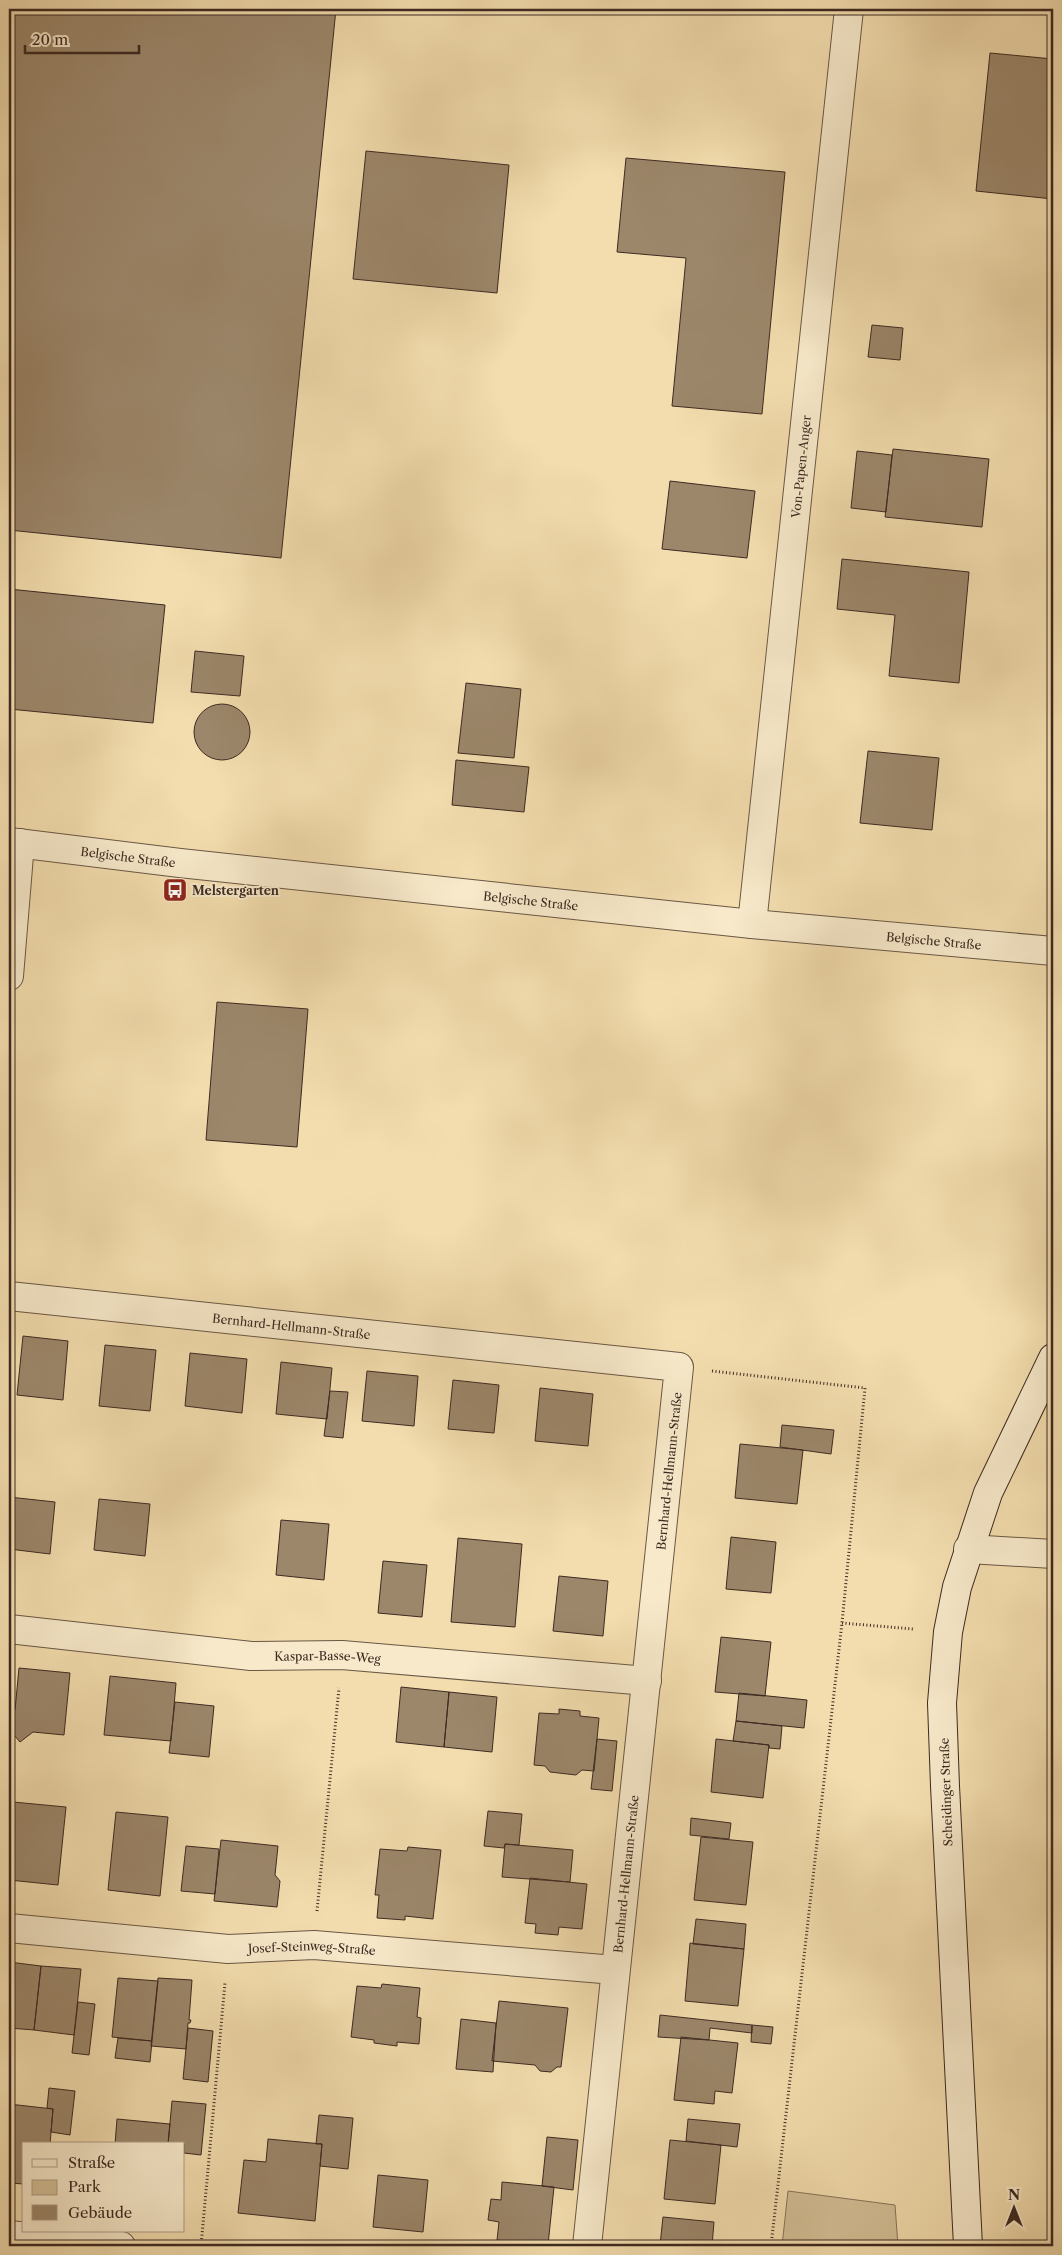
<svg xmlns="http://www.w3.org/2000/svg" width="1062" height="2255" viewBox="0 0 1062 2255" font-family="'Libre Caslon Text',serif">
<rect width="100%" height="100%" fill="#f3ddae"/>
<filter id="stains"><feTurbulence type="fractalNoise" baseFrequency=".004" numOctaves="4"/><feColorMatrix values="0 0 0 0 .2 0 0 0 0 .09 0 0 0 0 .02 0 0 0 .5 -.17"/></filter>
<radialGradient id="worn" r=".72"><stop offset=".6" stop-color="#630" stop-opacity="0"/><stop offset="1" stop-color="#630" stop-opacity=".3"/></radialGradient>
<path fill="#d4bf96" stroke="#88745c" d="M788 2191 895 2205 898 2246H782Z"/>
<path fill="#9c876b" stroke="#3d2a22" d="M9 9H336L281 558 9 530Z
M990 53 1053 59V199L976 191Z
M366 151 509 165 497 293 353 279Z
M626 158 785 172 762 414 672 406 686 258 617 252Z
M872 325 903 328 900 360 868 357Z
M893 449 989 459 982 527 885 517Z
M857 451 892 455 886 512 851 508Z
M670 481 755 491 747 558 662 549Z
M842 559 969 572 959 683 889 676 895 615 837 609Z
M9 589 165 605 153 723 9 709Z
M195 651 244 656 240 696 191 692Z
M466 683 521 689 514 758 458 753Z
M194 732a28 28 0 1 1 56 0a28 28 0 1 1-56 0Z
M868 751 939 758 932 830 860 823Z
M456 760 529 767 524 812 452 805Z
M217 1002 308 1009 297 1147 206 1140Z
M23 1336 68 1341 63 1400 17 1395Z
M105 1345 156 1350 150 1411 99 1406Z
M190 1353 247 1359 242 1413 185 1406Z
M281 1362 332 1368 327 1419 276 1414Z
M367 1371 418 1376 414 1426 362 1421Z
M453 1380 499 1385 494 1433 448 1429Z
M540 1388 593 1394 588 1446 535 1441Z
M330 1391 348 1392 343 1438 324 1436Z
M782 1425 834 1430 831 1454 780 1447Z
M740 1444 803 1450 797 1504 735 1498Z
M9 1497 55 1502 50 1554 9 1549Z
M99 1499 150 1504 145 1556 94 1550Z
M281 1520 329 1524 324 1580 276 1575Z
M731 1537 776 1542 771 1593 726 1589Z
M458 1538 522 1544 515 1627 451 1622Z
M383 1561 427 1565 422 1617 378 1613Z
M559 1576 608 1581 603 1636 553 1631Z
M721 1637 771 1642 765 1696 715 1692Z
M19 1668 70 1673 64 1735 33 1732 20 1742 9 1729V1716L15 1710Z
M110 1676 176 1683 171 1741 104 1735Z
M401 1687 449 1692 444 1747 396 1742Z
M449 1692 497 1697 492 1752 444 1747Z
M739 1693 807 1700 804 1728 736 1721Z
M175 1702 214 1706 209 1757 169 1753Z
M559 1709 580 1711V1716L599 1718 594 1771 582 1770 576 1775 550 1772 545 1766 534 1765 539 1713 559 1714Z
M736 1721 782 1726 780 1749 769 1748V1745L733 1741Z
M597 1739 617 1741 612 1791 591 1789Z
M716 1739 769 1745 763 1798 711 1792Z
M13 1802 66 1807 58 1885 9 1880V1848Z
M488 1811 522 1814 519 1845 505 1844 504 1848 484 1846Z
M116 1812 168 1817 160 1896 108 1890Z
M691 1818 731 1823 729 1839 690 1835Z
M701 1837 753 1842 746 1905 694 1900Z
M221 1840 278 1846 275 1875 280 1881 277 1907 214 1901Z
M505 1844 573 1850 570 1882 502 1877Z
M186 1846 219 1849 215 1894 181 1891Z
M408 1847 441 1850 433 1919 405 1916V1920L377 1918 379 1895H375L380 1849 407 1851Z
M530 1878 587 1884 582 1929 559 1927 558 1935 535 1933 536 1924 525 1923Z
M696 1919 746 1924 744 1949 693 1944Z
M690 1943 744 1949 738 2006 685 2001Z
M9 1962 41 1966 34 2030 9 2028Z
M41 1966 81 1969 74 2035 34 2030Z
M118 1978 158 1981 152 2041 112 2037Z
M158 1978 192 1980 189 2020H191L190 2023H188L186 2049 151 2046Z
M382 1984 420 1988 417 2017 421 2018 419 2044 397 2042V2046L374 2043V2040L351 2037 357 1986 381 1988Z
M499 2001 568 2008 561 2067H557L551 2072 540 2071 535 2065 492 2061Z
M78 2002 95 2004 89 2055 72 2053Z
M660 2015 752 2025V2033L710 2028 709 2040 658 2037Z
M461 2019 496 2023 493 2072 456 2069Z
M752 2025 773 2027 771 2044 751 2042Z
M188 2028 213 2031 208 2082 183 2079Z
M681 2037 738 2043 732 2093 715 2091 714 2104 674 2100Z
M118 2038 152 2041 150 2062 115 2058Z
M49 2088 75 2091 70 2135 51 2132 53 2109 47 2108Z
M172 2101 206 2104 201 2155 184 2153V2144H168Z
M9 2104 53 2109 50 2144H24V2184L9 2183Z
M319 2115 353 2118 348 2169 320 2166 322 2144H316Z
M117 2119 170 2124 168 2144H115Z
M688 2119 740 2124 737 2147 686 2141Z
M547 2137 578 2140 573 2190 542 2186Z
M268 2139 322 2144 315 2221 238 2213 244 2160 266 2162Z
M670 2140 721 2145 715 2204 664 2199Z
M378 2175 428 2180 423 2232 373 2227Z
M502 2182 554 2187 548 2245 497 2240 499 2222 488 2220 491 2199 501 2200Z
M663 2217 714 2222 712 2246 660 2245Z"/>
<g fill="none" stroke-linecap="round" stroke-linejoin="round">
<defs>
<g id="minor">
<path id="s1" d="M9 842 180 863 752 924 1053 951"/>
<path id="s2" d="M752 924 849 9"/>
<path d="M9 976 20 843"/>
<path id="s3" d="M9 1296 679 1367 587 2246"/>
<path d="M968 1549 1053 1554"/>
<path id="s4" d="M9 1629 251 1656 342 1655 647 1681"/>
<path id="s5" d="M9 1928 228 1949 314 1945 615 1970"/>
<path d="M9 2235 121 2246"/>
</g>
<path id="secondary" d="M968 2246 945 1786 942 1703 948 1632 957 1587 988 1493 1053 1358"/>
</defs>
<use href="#minor" stroke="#6a5745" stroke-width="30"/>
<use href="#secondary" stroke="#3d2a22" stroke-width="30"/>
<path stroke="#3d2a22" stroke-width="3" stroke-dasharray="1 2.5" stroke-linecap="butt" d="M712 1371 865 1388 842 1623 771 2246
M842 1623 913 1629
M317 1911 339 1688
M201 2246 225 1983"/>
<use href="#minor" stroke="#f7e9ca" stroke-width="28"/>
<use href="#secondary" stroke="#f7e9ca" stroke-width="28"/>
</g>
<defs>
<symbol id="bus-square" viewBox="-11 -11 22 22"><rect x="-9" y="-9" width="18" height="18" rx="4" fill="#8f2418" stroke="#f7e9ca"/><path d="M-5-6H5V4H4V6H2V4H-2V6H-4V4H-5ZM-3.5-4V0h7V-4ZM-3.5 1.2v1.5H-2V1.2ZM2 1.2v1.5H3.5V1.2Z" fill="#fff"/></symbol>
</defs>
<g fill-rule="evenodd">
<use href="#bus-square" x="161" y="876" width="28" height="28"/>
</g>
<g text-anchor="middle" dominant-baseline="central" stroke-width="4" stroke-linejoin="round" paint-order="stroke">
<g font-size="12" fill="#3d2a22" stroke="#f7e9ca">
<text stroke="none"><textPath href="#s2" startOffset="460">Von-Papen-Anger</textPath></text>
<text stroke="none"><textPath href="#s1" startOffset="120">Belgische Straße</textPath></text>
<text stroke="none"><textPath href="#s1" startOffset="525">Belgische Straße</textPath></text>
<text stroke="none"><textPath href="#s1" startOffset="930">Belgische Straße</textPath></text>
<text stroke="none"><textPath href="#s3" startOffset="284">Bernhard-Hellmann-Straße</textPath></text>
<text transform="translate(669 1471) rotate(-84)">Bernhard-Hellmann-Straße</text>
<text stroke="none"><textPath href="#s4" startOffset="320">Kaspar-Basse-Weg</textPath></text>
<text transform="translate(946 1792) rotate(-92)">Scheidinger Straße</text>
<text transform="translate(626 1874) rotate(-84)">Bernhard-Hellmann-Straße</text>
<text stroke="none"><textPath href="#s5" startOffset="304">Josef-Steinweg-Straße</textPath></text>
</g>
<g font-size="12" font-weight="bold" fill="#3d2a22" stroke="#f7e9ca" text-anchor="start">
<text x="192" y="890">Melstergarten</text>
</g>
</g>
<rect width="1062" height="2255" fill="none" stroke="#f3ddae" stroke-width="30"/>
<rect x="10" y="10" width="1042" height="2235" fill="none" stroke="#3d2a22" stroke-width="2.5"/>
<rect x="15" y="15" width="1032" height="2225" fill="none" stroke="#3d2a22"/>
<rect x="22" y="2142" width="162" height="90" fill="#f7e9ca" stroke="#ad9d87"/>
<rect x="32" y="2159" width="25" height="8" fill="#f7e9ca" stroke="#ad9d87"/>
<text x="68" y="2168" font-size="15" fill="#3d2a22">Straße</text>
<rect x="32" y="2180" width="25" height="15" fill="#d4bf96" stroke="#ad9d87"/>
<text x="68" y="2192" font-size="15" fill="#3d2a22">Park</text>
<rect x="32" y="2205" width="25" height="15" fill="#9c876b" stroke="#ad9d87"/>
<text x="68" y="2218" font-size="15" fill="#3d2a22">Gebäude</text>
<g transform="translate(1014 2208)" stroke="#f7e9ca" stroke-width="4" paint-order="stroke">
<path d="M0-4L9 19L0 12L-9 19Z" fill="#3d2a22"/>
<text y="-8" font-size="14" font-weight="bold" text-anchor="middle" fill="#3d2a22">N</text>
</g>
<path d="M25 45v8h114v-8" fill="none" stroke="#3d2a22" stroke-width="2.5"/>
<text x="32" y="45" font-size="15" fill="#3d2a22" stroke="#f7e9ca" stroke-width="4" paint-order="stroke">20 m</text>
<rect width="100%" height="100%" filter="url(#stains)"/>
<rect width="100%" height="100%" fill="url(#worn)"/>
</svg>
